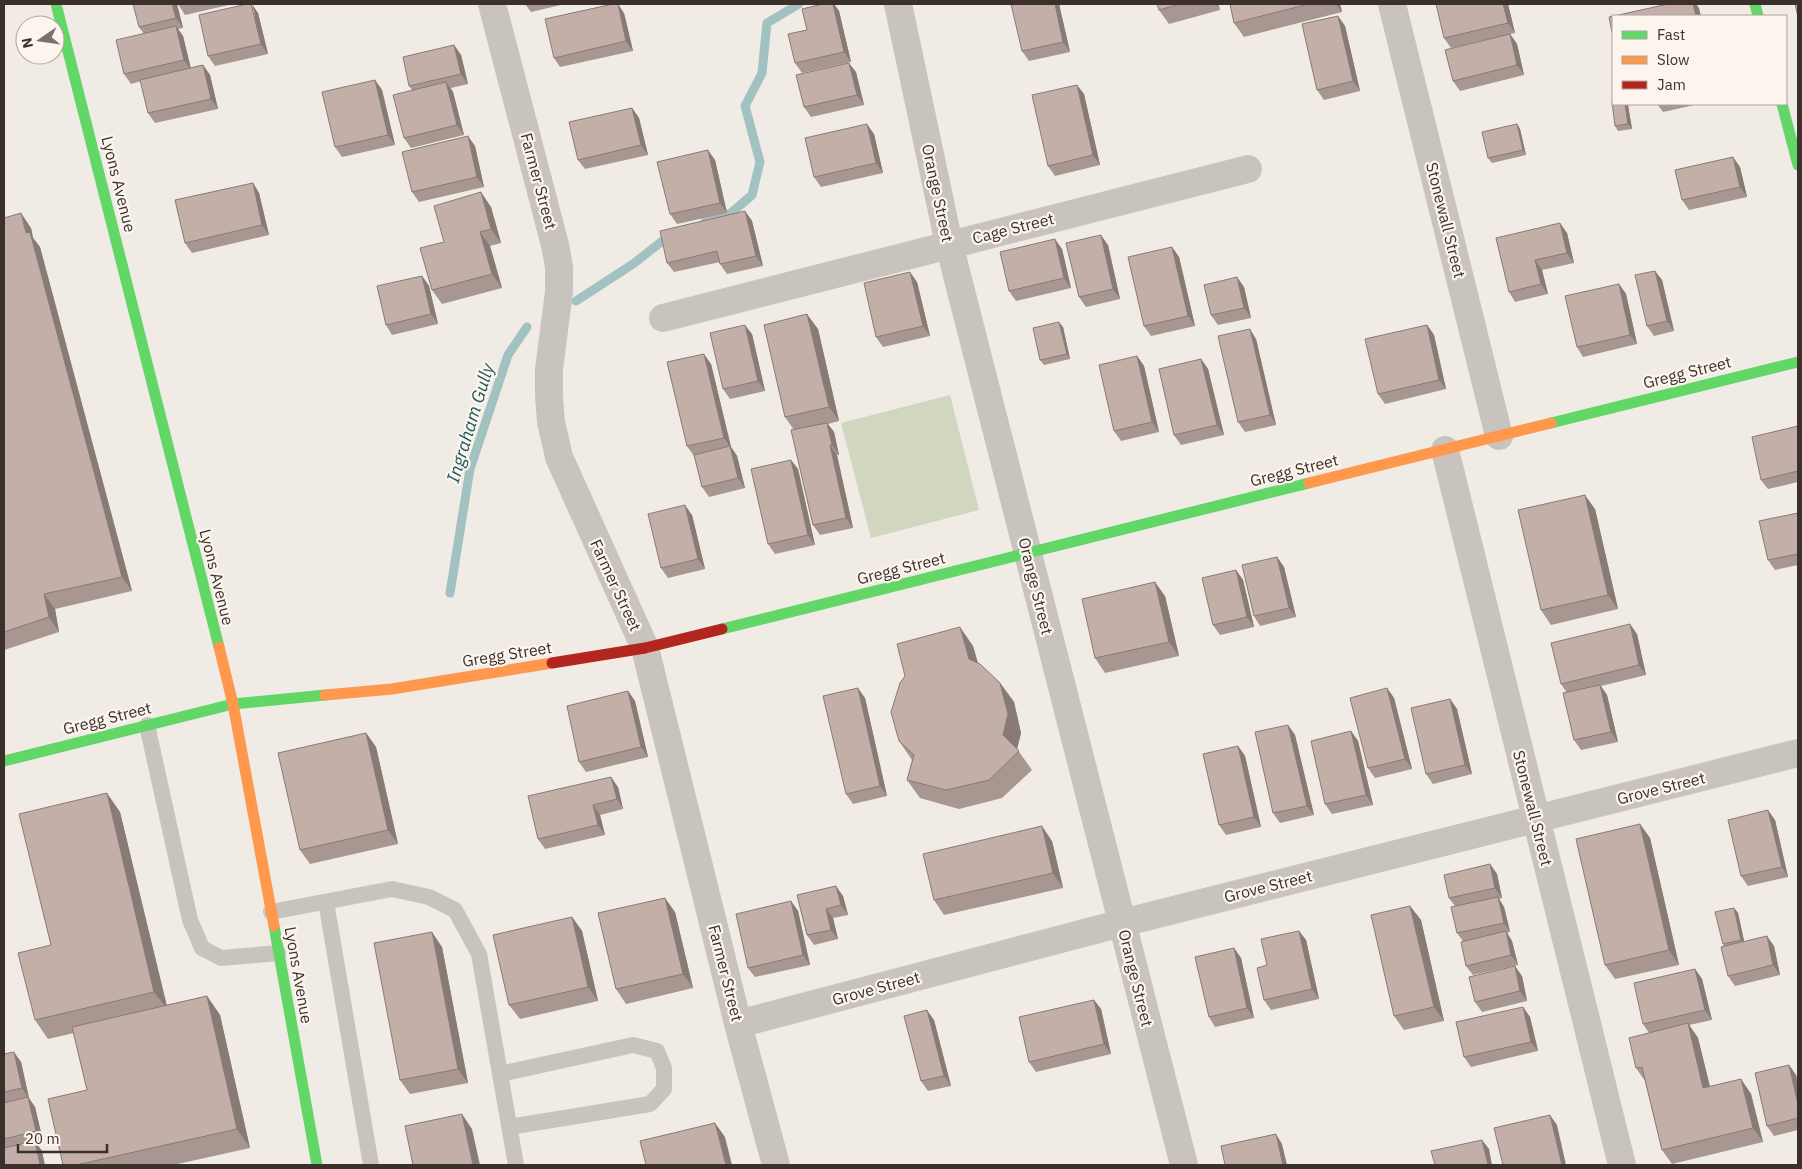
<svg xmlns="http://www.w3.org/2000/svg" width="1802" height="1169" viewBox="0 0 1802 1169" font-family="'IBM Plex Sans',sans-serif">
<rect width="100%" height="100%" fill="#f0ebe5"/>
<path fill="#d1d6bf" d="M950 395 979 510 871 538 841 423Z"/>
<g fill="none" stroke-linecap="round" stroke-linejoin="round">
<path stroke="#a1c2c1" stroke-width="9" d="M705 222 731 213 752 195 760 162 745 106 762 73 767 23 799 4
M576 301 633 264 670 235
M450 593 470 469 508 355 527 327"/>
<path stroke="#c9c3be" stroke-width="16" d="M147 725 190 920 202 948 221 958 278 953
M326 902 371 1165
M271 912 392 889 429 897 455 910 479 954 516 1165
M500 1074 633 1045 657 1051 664 1068V1089L650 1104 509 1127"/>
<path stroke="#c9c3be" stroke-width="28" d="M492 4 555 245 559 267V292L549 369V396L551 422 559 457 645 648 738 1024 776 1165
M898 4 949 244 1184 1165
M1392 4 1499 436
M663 318 1248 169
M1445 450 1622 1165
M738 1024 1122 923 1798 753"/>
<path stroke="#63d668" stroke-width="11" d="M56 4 219 647
M1755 4 1758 16
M1782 104 1798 165
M1551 423 1798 362
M722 629 1309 483
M4 761 233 704 325 695
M274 926 317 1165"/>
<path stroke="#ff974d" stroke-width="11" d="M1309 483 1551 423
M219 647 233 704 274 926
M325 695 392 689 552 663"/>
<path stroke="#b3261e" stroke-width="11" d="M552 663 645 648 722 629"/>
</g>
<path fill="#a89690" d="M177 4 183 28 178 29 183 36 191 68 203 65 210 75 218 109 155 123 148 113 141 81 131 84 124 74 144 34 139 27Z
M178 4H233L185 15Z
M525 4H565L531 12Z
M823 4H834L839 11 851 62 802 73 795 63 807 30Z
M1059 4 1070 52 1029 61 1022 51Z
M1157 4H1218L1220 10 1169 24 1159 10Z
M1230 4H1340L1342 12 1244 37 1234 23Z
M1508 4 1515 33 1510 34 1517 44 1524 75 1460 91 1453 81 1489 39 1451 48 1444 38Z
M258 13 268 54 215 66 208 56Z
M624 13 633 51 560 67 554 58Z
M1338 16 1345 26 1360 91 1324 100 1317 90Z
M454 45 461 55 468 84 451 88 453 92 464 135 411 148 404 138 412 90 409 86Z
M856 72 864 105 811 117 804 107Z
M375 80 382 90 395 145 342 157 335 147Z
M1084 94 1100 165 1055 176 1048 166Z
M1657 104H1699L1663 112Z
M1628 105 1632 129 1618 131 1615 126Z
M632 108 639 118 648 155 585 169 578 160Z
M1517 124 1520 129 1526 155 1492 163 1488 158Z
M874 134 883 173 821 187 814 177Z
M475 146 484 187 419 202 412 192Z
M715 160 727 213 677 224 670 214Z
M1740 167 1747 197 1689 210 1682 200Z
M253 183 259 193 269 235 192 253 185 243Z
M491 207 501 243 490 246 502 288 442 304 432 290 444 242Z
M745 211 752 221 763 266 727 274 720 264V262L674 272 667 263Z
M4 218 31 228 33 238 40 247 132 591 55 609 59 632 4 650Z
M1567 233 1574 263 1542 270 1548 294 1515 302 1509 292 1496 238Z
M1108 245 1120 299 1086 307 1079 297Z
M1172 247 1179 257 1195 326 1151 336 1144 326Z
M1062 249 1071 288 1016 301 1009 291Z
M1655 271 1662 280 1674 331 1654 336 1647 326Z
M422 276 429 286 438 324 392 335 386 325Z
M917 282 930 336 883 347 876 337Z
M1619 284 1626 294 1637 344 1583 357 1577 347Z
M1244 287 1251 318 1218 325 1211 315Z
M1427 325 1434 335 1446 389 1385 404 1378 394Z
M1063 327 1070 359 1044 365 1040 360Z
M818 329 839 421 828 424 834 432 839 455H837L853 528 820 535 813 525 794 430 785 417Z
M752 334 765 391 730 399 723 389Z
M1256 339 1276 425 1245 432 1238 422Z
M1137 356 1144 366 1159 432 1121 441 1114 431Z
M1201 359 1208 369 1224 435 1181 445 1174 435Z
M711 364 731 447 737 456 745 488 709 497 702 487 694 456 687 446Z
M1798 426V482L1768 489 1761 480Z
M791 460 798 469 815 545 775 554 768 544Z
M1595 509 1618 609 1551 625 1541 610Z
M1798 513V565L1775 570 1768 560Z
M692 515 705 569 668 578 661 568Z
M1277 557 1284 567 1296 617 1260 626 1254 616Z
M1236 570 1243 580 1254 627 1220 635 1213 625Z
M1165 596 1179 656 1105 673 1095 658Z
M1637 634 1646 675 1601 686 1607 695 1618 742 1581 750 1574 740 1567 693 1561 684Z
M973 646 978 663 1000 683 1014 702 1021 733 1017 749 1032 770 1002 798 959 809 920 798 907 780 912 760 899 741Z
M1387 688 1394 698 1412 769 1375 778 1368 768Z
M628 691 635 701 648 757 586 772 579 762Z
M865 698 887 796 853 804 846 794Z
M1450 699 1457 709 1472 774 1433 784 1426 774Z
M1288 725 1295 735 1314 815 1280 823 1273 813Z
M1351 731 1358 741 1373 805 1332 814 1325 804Z
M366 733 376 747 398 844 310 864 300 850Z
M1238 746 1245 756 1261 827 1226 835 1219 825Z
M618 787 623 809 600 815 605 835 545 849 538 839Z
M120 812 166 1005 207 996 220 1015 250 1148 173 1165H63L87 1090 74 1033 48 1039 35 1020 51 945Z
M1775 820 1788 877 1748 886 1741 876Z
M1640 824 1650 838 1679 965 1615 979 1605 965Z
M1052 841 1063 888 944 915 934 900Z
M1490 864 1497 874 1502 898 1499 899 1504 907 1510 932 1507 933 1512 941 1518 965 1473 975 1466 966 1463 941 1457 933 1455 906 1449 898Z
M797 895 843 896 848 915 833 918 838 939 814 945 807 935Z
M791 901 798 911 810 965 755 977 748 968Z
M1410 906 1421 920 1444 1021 1404 1030 1394 1016Z
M1734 908 1738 913 1744 942 1774 946 1780 975 1735 986 1728 976 1724 946 1723 944Z
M675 912 693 988 626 1004 616 989Z
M572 917 582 931 598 1001 520 1019 509 1005Z
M1299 931 1306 940 1319 999 1271 1010 1264 1000 1267 965Z
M442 947 468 1083 410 1094 400 1080Z
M1234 948 1241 958 1254 1018 1215 1027 1209 1017Z
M1695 969 1702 979 1712 1020 1689 1025 1698 1038 1710 1087 1741 1079 1751 1094 1763 1142 1672 1164 1662 1150 1645 1081 1636 1068 1649 1033 1643 1024Z
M1522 976 1527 1001 1482 1012 1475 1002Z
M1094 1000 1101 1009 1111 1054 1036 1072 1029 1062Z
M1523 1007 1530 1017 1538 1051 1471 1067 1464 1057Z
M934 1020 951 1086 928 1091 921 1081Z
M4 1054 21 1062 29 1098 35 1107 43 1141 36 1143 42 1151 4 1165Z
M1789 1065 1796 1075 1798 1084V1130L1774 1136 1767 1126Z"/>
<path fill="#887a75" d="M172 4H177L183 28 176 18Z
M252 4 258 13 268 54 261 44Z
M618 4 624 13 633 51 626 41Z
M833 4H834L839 11 851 62 844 52Z
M1055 4H1059L1070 52 1063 42Z
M1216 4H1218L1220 10Z
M1336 4H1340L1342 12Z
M1503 4H1508L1515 33 1508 23Z
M1693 4H1696L1699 8 1701 16H1696Z
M1338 16 1345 26 1360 91 1353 81Z
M176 26 183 36 191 70 184 60Z
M1510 34 1517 44 1524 75 1517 65Z
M454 45 461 55 468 84 461 74Z
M849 63 856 72 864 105 857 95Z
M203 65 210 75 218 109 211 99Z
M375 80 382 90 395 145 388 135Z
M446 82 453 92 464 135 457 125Z
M1077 85 1084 94 1100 165 1093 155Z
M1625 104H1627L1628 105 1632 129 1628 124Z
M632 108 639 118 648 155 641 145Z
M867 124 874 134 883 173 876 163Z
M1517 124 1520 129 1526 155 1523 150Z
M468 136 475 146 484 187 477 177Z
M708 150 715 160 727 213 720 203Z
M1733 157 1740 167 1747 197 1740 187Z
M253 183 259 193 269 235 262 225Z
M481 192 491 207 501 243 491 229Z
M745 211 752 221 763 266 756 256Z
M21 213 31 228 33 238 40 247 132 591 122 577Z
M1560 223 1567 233 1574 263 1567 253Z
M480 232 490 246 502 288 492 274Z
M1101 235 1108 245 1120 299 1113 289Z
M1055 239 1062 249 1071 288 1064 278Z
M1172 247 1179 257 1195 326 1188 316Z
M1535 260 1542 270 1548 294 1541 284Z
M1655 271 1662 280 1674 331 1667 321Z
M910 272 917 282 930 336 923 326Z
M422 276 429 286 438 324 431 314Z
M1237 277 1244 287 1251 318 1244 308Z
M1619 284 1626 294 1637 344 1630 335Z
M807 314 818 329 839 421 829 407Z
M1059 322 1063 327 1070 359 1067 354Z
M745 325 752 334 765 391 758 381Z
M1427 325 1434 335 1446 389 1439 380Z
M1250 329 1256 339 1276 425 1270 415Z
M704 354 711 364 731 447 737 456 745 488 738 478 730 447 724 438Z
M1137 356 1144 366 1159 432 1152 422Z
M1201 359 1208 369 1224 435 1217 425Z
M827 423 834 432 839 455 832 445Z
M830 445 837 455 853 528 846 518Z
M791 460 798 469 815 545 808 535Z
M1585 495 1595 509 1618 609 1608 595Z
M685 505 692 515 705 569 698 559Z
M1277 557 1284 567 1296 617 1289 608Z
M1236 570 1243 580 1254 627 1247 617Z
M1155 582 1165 596 1179 656 1169 642Z
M44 594 55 609 59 632 49 617Z
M1630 624 1637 634 1646 675 1639 665Z
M960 627 973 646 982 678 969 659Z
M1000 683 1014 702 1021 733 1016 753 1003 735Z
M1600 685 1607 695 1618 742 1611 732Z
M858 688 865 698 887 796 880 786Z
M1387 688 1394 698 1412 769 1405 759Z
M628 691 635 701 648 757 641 747Z
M1450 699 1457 709 1472 774 1465 765Z
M1288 725 1295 735 1314 815 1307 806Z
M1351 731 1358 741 1373 805 1366 795Z
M366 733 376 747 398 844 388 830Z
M1238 746 1245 756 1261 827 1254 817Z
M611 777 618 787 623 809 617 799Z
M107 793 120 812 168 1010 154 992Z
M593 805 600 815 605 835 598 825Z
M1768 810 1775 820 1788 877 1782 867Z
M1640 824 1650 838 1679 965 1669 950Z
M1042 826 1052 841 1063 888 1053 873Z
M1490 864 1497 874 1502 898 1495 888Z
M836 886 843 896 848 915 841 905Z
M1498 897 1504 907 1510 932 1504 923Z
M665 898 675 912 693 988 683 974Z
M791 901 798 911 810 965 803 955Z
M1410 906 1421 920 1444 1021 1434 1007Z
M1734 908 1738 913 1745 945 1741 940Z
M826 909 833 918 838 939 831 930Z
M572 917 582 931 598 1001 588 987Z
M1299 931 1306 940 1319 999 1312 989Z
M1506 931 1512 941 1518 965 1511 955Z
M432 932 442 947 468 1083 458 1069Z
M1767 936 1774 946 1780 975 1773 965Z
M1234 948 1241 958 1254 1018 1247 1008Z
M1515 966 1522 976 1527 1001 1520 991Z
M1695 969 1702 979 1712 1020 1705 1010Z
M207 996 220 1015 250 1148 237 1129Z
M1094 1000 1101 1009 1111 1054 1104 1044Z
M1523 1007 1530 1017 1538 1051 1531 1042Z
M927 1010 934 1020 951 1086 944 1076Z
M1688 1023 1698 1038 1714 1103 1703 1088Z
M14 1052 21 1062 29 1098 22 1088Z
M1789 1065 1796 1075 1798 1084V1104Z
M1741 1079 1751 1094 1763 1142 1753 1128Z
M28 1097 35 1107 43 1141 36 1131Z
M462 1114 472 1129 480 1165H473Z
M1550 1115 1557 1125 1566 1165H1562Z
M715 1123 725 1137 732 1165H726Z
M1276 1134 1282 1144 1287 1165H1283Z
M1482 1140 1489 1149 1492 1165H1488Z
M35 1141 42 1151 45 1165H40Z"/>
<path fill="#c3afa7" stroke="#887a75" d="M133 4H172L176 18 139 27Z
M247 4H251L261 44 208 56 199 15Z
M613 4H618L626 41 554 58 545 19Z
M823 4H833L844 52 795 63 788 34 807 30 802 9Z
M1011 4H1055L1063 42 1022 51Z
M1157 4H1180L1159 10Z
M1230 4H1309L1234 23Z
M1436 4H1503L1508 23 1444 38Z
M1668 4H1693L1696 16H1614Z
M1795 4H1798V17Z
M1338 16 1353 81 1317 90 1302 24Z
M1613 16V37L1609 17Z
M176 26 184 60 124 74 116 40Z
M1510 34 1517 65 1453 81 1445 50Z
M454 45 461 74 409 86 403 57Z
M849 63 857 95 804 107 796 75Z
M203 65 211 99 148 113 140 80Z
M375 80 388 135 335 147 322 92Z
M446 82 457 125 404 138 393 95Z
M1077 85 1093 155 1048 166 1032 95Z
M1612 102H1613V104H1625L1628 124 1615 126Z
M632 108 641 145 578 160 569 122Z
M867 124 876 163 814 177 805 138Z
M1517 124 1523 150 1488 158 1482 132Z
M468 136 477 177 412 192 402 152Z
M708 150 720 203 670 214 657 162Z
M1733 157 1740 187 1682 200 1675 170Z
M253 183 262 225 185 243 175 200Z
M481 192 491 229 480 232 492 274 432 290 420 248 444 242 434 206Z
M745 211 756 256 720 264 717 251 667 263 660 231Z
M21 213 26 233 30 232 122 577 44 594 49 617 4 632V218Z
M1560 223 1567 253 1535 260 1541 284 1509 292 1496 238Z
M1101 235 1113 289 1079 297 1066 243Z
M1055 239 1064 278 1009 291 1000 252Z
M1172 247 1188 316 1144 326 1128 257Z
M1655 271 1667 321 1647 326 1635 275Z
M910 272 923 326 876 337 864 283Z
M422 276 431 314 386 325 377 286Z
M1237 277 1244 308 1211 315 1204 285Z
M1619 284 1630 335 1577 347 1565 296Z
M807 314 829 407 785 417 764 325Z
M1059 322 1067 354 1040 360 1033 328Z
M745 325 758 381 723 389 710 333Z
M1427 325 1439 380 1378 394 1365 339Z
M1250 329 1270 415 1238 422 1218 336Z
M704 354 724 438 687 446 667 362Z
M1137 356 1152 422 1114 431 1099 365Z
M1201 359 1217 425 1174 435 1159 369Z
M827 423 832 445H830L846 518 813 525 791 430Z
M1798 426V471L1761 480 1752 437Z
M730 446 738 478 702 487 694 455Z
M791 460 808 535 768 544 751 469Z
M1585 495 1608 595 1541 610 1518 510Z
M685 505 698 559 661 568 648 514Z
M1798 513V554L1768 560 1759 521Z
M1277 557 1289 608 1254 616 1242 565Z
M1236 570 1247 617 1213 625 1202 578Z
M1155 582 1169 642 1095 658 1082 599Z
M1630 624 1639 665 1561 684 1551 643Z
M960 627 969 659 980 664 1000 683 1008 714 1003 735 1019 751 989 780 946 790 907 780 914 755 899 741 891 712 900 683 905 676 897 644Z
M1600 685 1611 732 1574 740 1563 693Z
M858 688 880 786 846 794 823 696Z
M1387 688 1405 759 1368 768 1350 698Z
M628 691 641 747 579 762 567 706Z
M1450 699 1465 765 1426 774 1411 708Z
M1288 725 1307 806 1273 813 1255 732Z
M1351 731 1366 795 1325 804 1311 741Z
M366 733 388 830 300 850 278 753Z
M1238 746 1254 817 1219 825 1203 754Z
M611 777 617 799 593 805 598 825 538 839 528 796Z
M107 793 154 992 35 1020 18 953 51 945 19 814Z
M1768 810 1782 867 1741 876 1728 820Z
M1640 824 1669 950 1605 965 1576 839Z
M1042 826 1053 873 934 900 923 854Z
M1490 864 1495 888 1449 898 1444 875Z
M836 886 841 905 826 909 831 930 807 935 797 895Z
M1498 897 1504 923 1457 933 1451 907Z
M665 898 683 974 616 989 598 913Z
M791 901 803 955 748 968 736 914Z
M1410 906 1434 1007 1394 1016 1371 915Z
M1734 908 1741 940 1723 944 1715 912Z
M572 917 588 987 509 1005 493 935Z
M1299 931 1312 989 1264 1000 1257 968 1267 965 1261 939Z
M1506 931 1511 955 1466 966 1461 942Z
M432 932 458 1069 400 1080 374 943Z
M1767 936 1773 965 1728 976 1721 947Z
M1234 948 1247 1008 1209 1017 1195 957Z
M1515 966 1520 991 1475 1002 1469 977Z
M1695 969 1705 1010 1643 1024 1634 983Z
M207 996 237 1129 76 1165H63L48 1099 87 1090 72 1027Z
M1094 1000 1104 1044 1029 1062 1019 1017Z
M1523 1007 1531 1042 1464 1057 1456 1022Z
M927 1010 944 1076 921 1081 904 1016Z
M1688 1023 1703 1088 1741 1079 1753 1128 1662 1150 1642 1067 1636 1068 1629 1038Z
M14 1052 22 1088 4 1092V1054Z
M1789 1065 1798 1104V1118L1767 1126 1755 1073Z
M28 1097 36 1131 4 1139V1103Z
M462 1114 473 1165H413L405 1126Z
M1550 1115 1562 1165H1503L1494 1128Z
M715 1123 726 1165H646L640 1141Z
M1276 1134 1283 1165H1225L1221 1146Z
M1482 1140 1488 1165H1435L1431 1151Z
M35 1141 40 1165H4V1148Z"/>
<g text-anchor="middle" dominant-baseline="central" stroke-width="4.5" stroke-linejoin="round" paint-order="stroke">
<g font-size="16" fill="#3b302b" stroke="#fbf5ee">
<text transform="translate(539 181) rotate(75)">Farmer Street</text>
<text transform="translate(119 184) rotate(76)">Lyons Avenue</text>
<text transform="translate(938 193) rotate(78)">Orange Street</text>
<text transform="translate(1446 220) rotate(76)">Stonewall Street</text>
<text transform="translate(1013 228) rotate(-14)">Cage Street</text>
<text transform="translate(1687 372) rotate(-14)">Gregg Street</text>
<text transform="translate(1294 470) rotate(-14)">Gregg Street</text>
<text transform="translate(901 568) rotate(-14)">Gregg Street</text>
<text transform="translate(217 577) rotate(76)">Lyons Avenue</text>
<text transform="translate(616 585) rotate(65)">Farmer Street</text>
<text transform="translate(1036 586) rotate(76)">Orange Street</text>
<text transform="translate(507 654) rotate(-9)">Gregg Street</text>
<text transform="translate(107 718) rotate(-14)">Gregg Street</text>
<text transform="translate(1661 788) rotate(-14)">Grove Street</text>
<text transform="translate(1533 808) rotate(76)">Stonewall Street</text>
<text transform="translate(1268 886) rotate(-14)">Grove Street</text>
<text transform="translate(726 973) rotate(76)">Farmer Street</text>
<text transform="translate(299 975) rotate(80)">Lyons Avenue</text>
<text transform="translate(1136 978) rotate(76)">Orange Street</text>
<text transform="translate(876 988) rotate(-15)">Grove Street</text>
</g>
<g font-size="18" font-style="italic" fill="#1f5a5e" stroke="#fbf5ee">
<text transform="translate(470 423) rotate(-73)">Ingraham Gully</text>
</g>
</g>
<rect width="1802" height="1169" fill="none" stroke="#3b302b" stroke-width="10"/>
<rect x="1612" y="15" width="175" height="90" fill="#fbf5ee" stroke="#aea6a0"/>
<rect x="1622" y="31" width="25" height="8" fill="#63d668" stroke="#aea6a0"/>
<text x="1657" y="40" font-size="15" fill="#3b302b">Fast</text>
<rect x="1622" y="56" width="25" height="8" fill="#ff974d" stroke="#aea6a0"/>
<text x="1657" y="65" font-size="15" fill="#3b302b">Slow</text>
<rect x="1622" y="81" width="25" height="8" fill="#b3261e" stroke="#aea6a0"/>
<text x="1657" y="90" font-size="15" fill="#3b302b">Jam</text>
<g transform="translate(40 40) rotate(257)"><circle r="24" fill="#fbf5ee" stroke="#aea6a0"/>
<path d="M0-4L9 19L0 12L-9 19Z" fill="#7a716c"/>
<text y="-8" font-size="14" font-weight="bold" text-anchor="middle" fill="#3b302b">N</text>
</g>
<path d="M18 1144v8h89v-8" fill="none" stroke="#3b302b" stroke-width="2.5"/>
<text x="25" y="1144" font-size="15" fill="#3b302b" stroke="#fbf5ee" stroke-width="4" paint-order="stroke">20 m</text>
</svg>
